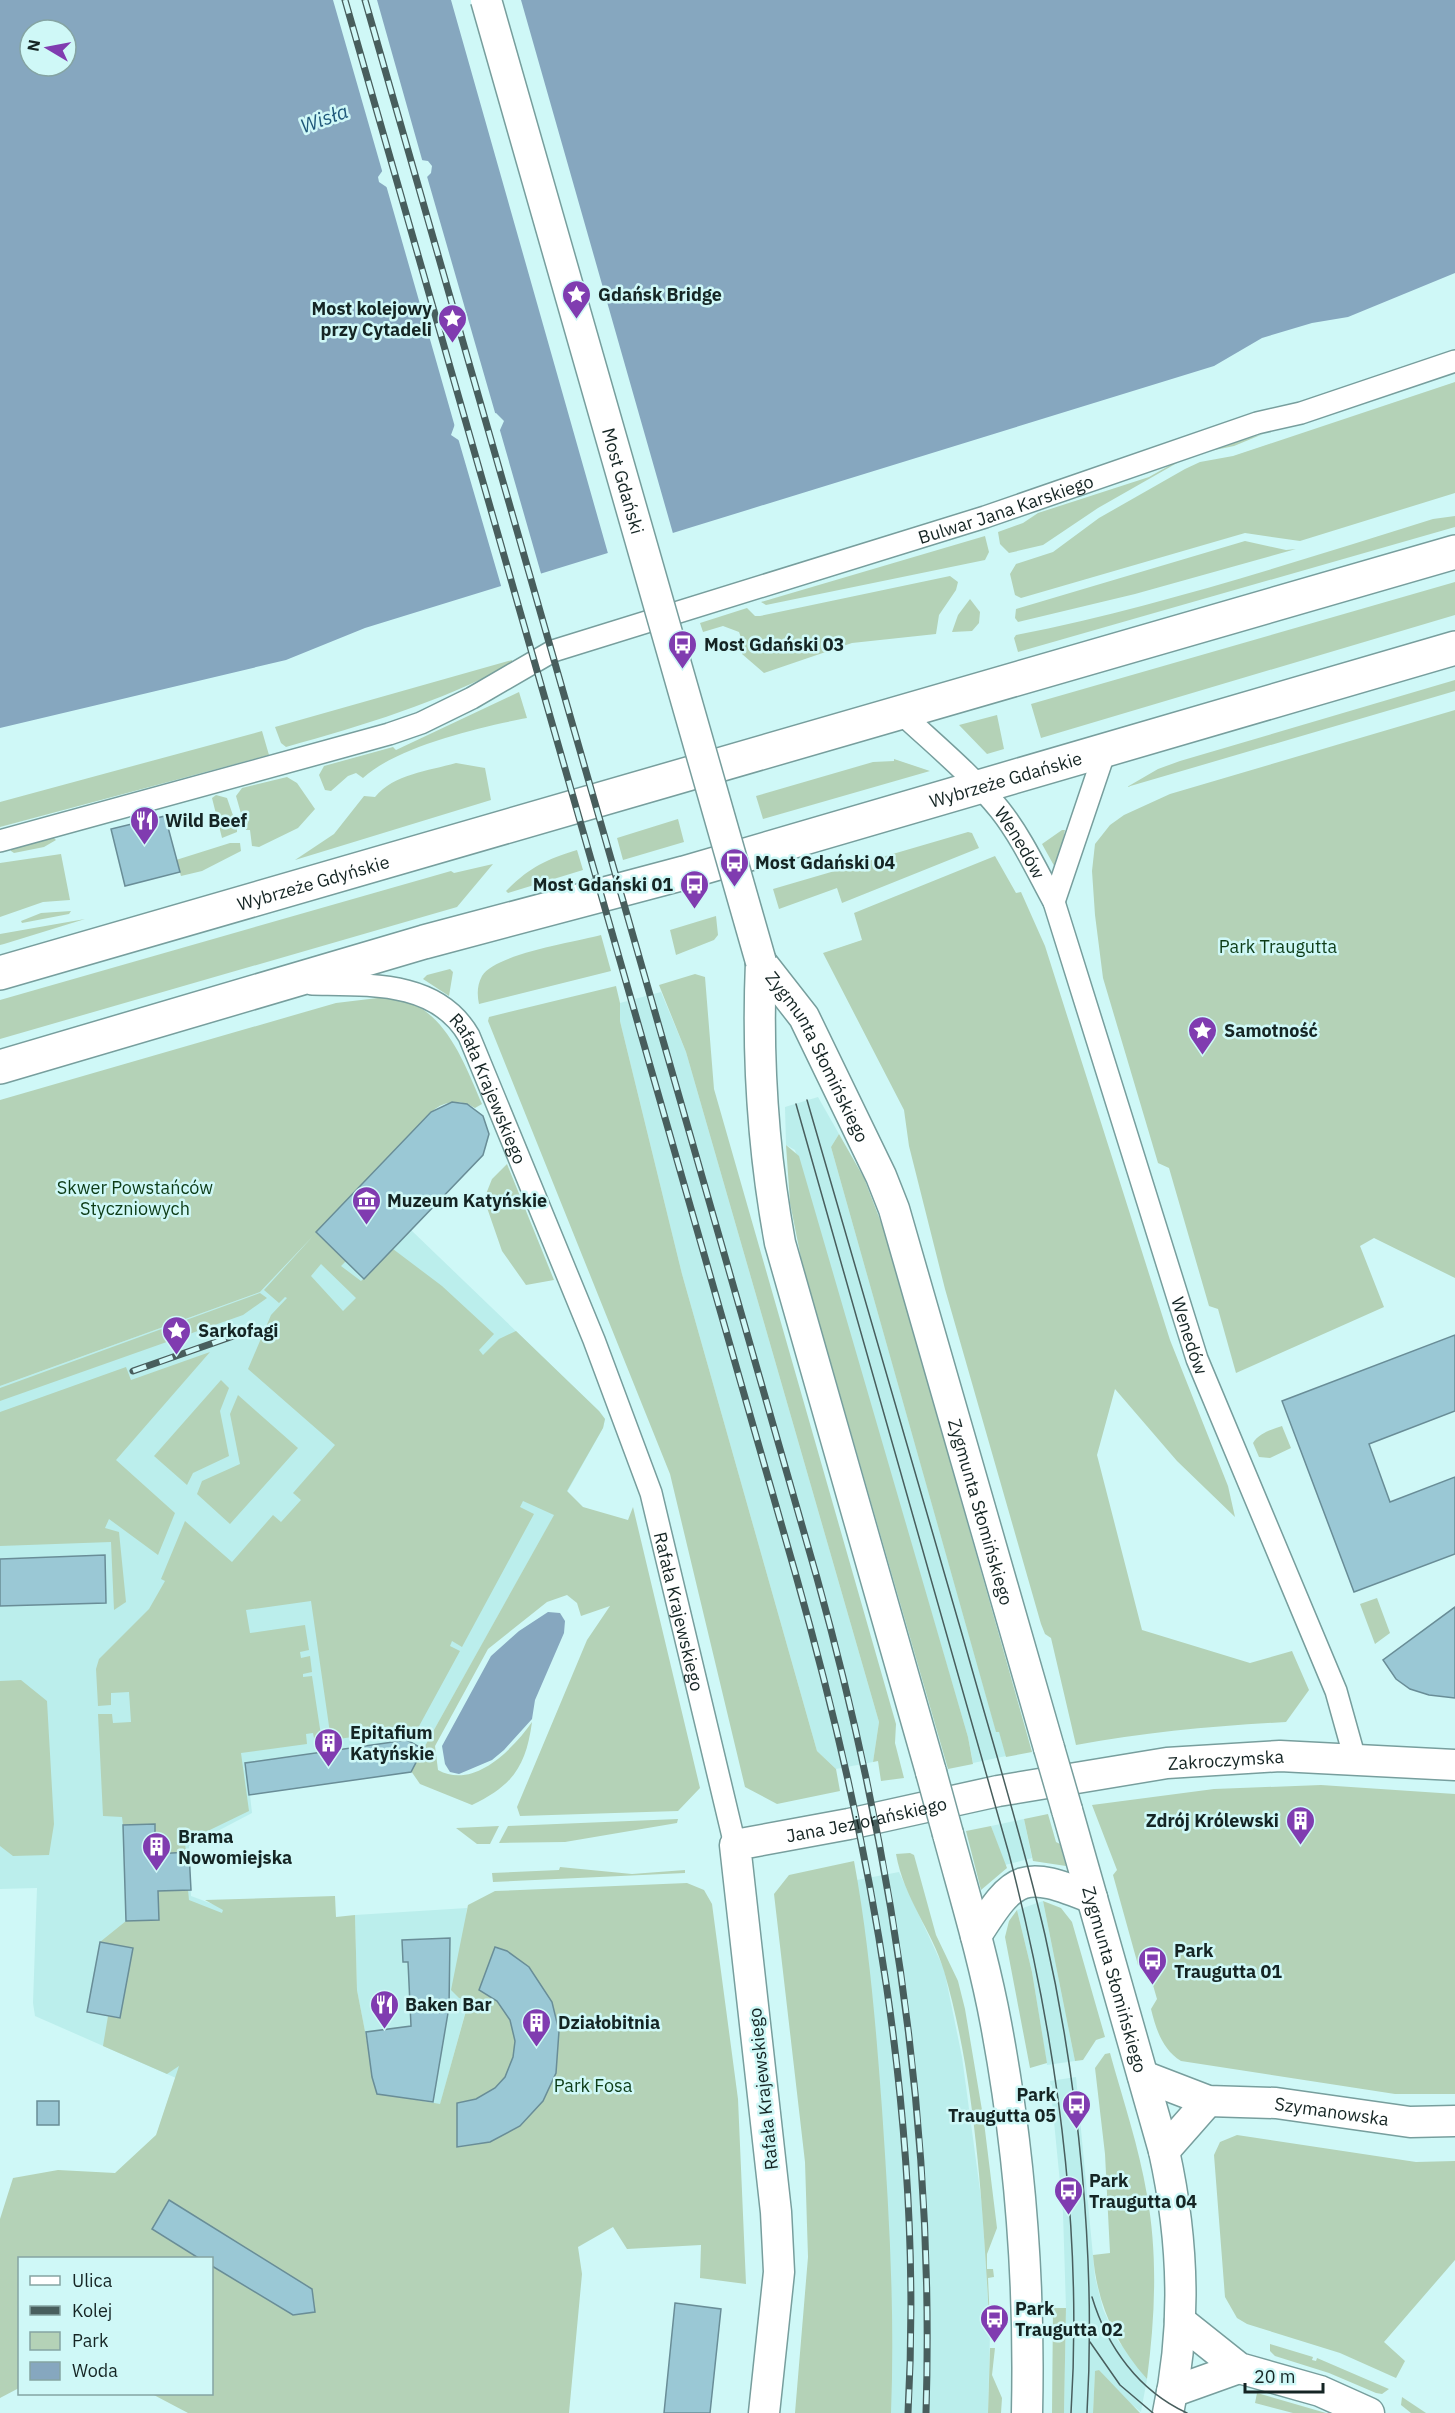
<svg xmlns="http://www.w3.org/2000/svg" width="1455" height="2413" viewBox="0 0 1455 2413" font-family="'IBM Plex Sans',sans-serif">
<rect width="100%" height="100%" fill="#cff8f7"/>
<path fill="#bbeeec" d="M661 992 686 1052 879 1722 873 1762 836 1769 817 1751 682 1274 620 1021V1003Z
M818 1097 839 1134 831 1147 996 1731H999L1006 1756 973 1763 968 1737 795 1150 786 1145 785 1107Z
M452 1102 467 1104 483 1116 489 1134 486 1148 483 1155 411 1230 599 1411 605 1419 603 1428 411 1771 250 1795 252 1813 189 1846 191 1896 269 1925 226 2100 35 2016 33 2003 37 1888 0 1889V1386L260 1292 431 1112Z
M1024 1819 1032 1858 1005 1865 991 1826Z
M899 1872 944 1969 962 2057 982 2205 990 2333 988 2413H859L845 1897 857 1880Z
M1043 1901 1075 2061 1047 2065 1032 1972 1017 1910Z
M467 1908 464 1934 469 1999 440 2105 377 2094 357 1990 355 1915Z
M1076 2077 1095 2277 1103 2309 1116 2338 1147 2379 1141 2412 1121 2396 1099 2370 1095 2372 1093 2413H1064L1066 2308 1063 2213 1050 2081Z"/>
<path fill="#b4d2b7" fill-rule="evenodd" d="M1455 382V493L1300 541 1245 533 1021 598 1015 595 1010 574 1016 564 1053 552 1099 518 1185 469 1200 462 1233 456Z
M1263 434 1234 446 1191 455 1098 508 1043 545 1009 553 1000 544 998 532 1023 523 1038 513 1149 477 1190 454Z
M1455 516V527L1018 652 1014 638 1016 635C1157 607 1295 562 1433 519Z
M985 536 989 552 985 560 766 605 761 602Z
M1245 541 1286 550 1296 549 1135 594 1018 622 1015 618 1016 609Z
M950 576 958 582 956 590 939 615 936 634 852 643 764 673 742 654 744 646 739 632 723 626 703 632 700 623 747 608 755 616H760Z
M1455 582V615L1041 738 1031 704Z
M970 599 980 612 979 623 972 631 952 632 958 615Z
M512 660V664C440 702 365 725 286 747L281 743 275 727Z
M1455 680V691L1127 787 1158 769 1180 761Z
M519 692 527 718C480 727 398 746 363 778L356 773 348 776 331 791 325 790 319 775 324 766 393 747 396 750Z
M1455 710V1278L1374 1238 1360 1246 1384 1307 1236 1373 1218 1309 1209 1306 1169 1168 1158 1163 1103 978 1095 915 1092 871 1095 844 1110 825 1124 815 1170 794Z
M997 715 1004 749 987 754 959 725Z
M262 731 269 755 0 827V802Z
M894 759 930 771 763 819 756 796 873 762 894 761Z
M456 763 485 768 491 800 295 860 334 834 364 796 375 797C394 774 428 771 456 763Z
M287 777 297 783 315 809 298 828 259 847 252 846 250 830H246L244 825 248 823 245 816 242 817 236 796 242 788Z
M216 795 227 798 237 827V832L222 838 212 798Z
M678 819 684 842 623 860 617 838Z
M1062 830H1065L1057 871 1042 844Z
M968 832 972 833 979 848 842 903 837 888 779 909 773 889Z
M51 835 56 840 44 847 14 853 11 851V848L26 841 27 845 39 842V838Z
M230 843H240L241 851 202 871 181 876 176 860Z
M577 850 583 870 508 893 506 891C530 867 545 860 577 850Z
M61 854 70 900 43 902 0 917V863Z
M995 856 1016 893 1021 892 1045 946 1170 1340 1228 1486 1235 1517 1177 1461 1115 1389 1097 1455 1142 1630 1250 1663 1292 1651 1309 1690 1286 1722C1215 1726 1145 1732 1076 1745L1051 1638 1045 1634 1041 1624 945 1289 909 1146 904 1110 823 953 862 940 854 913Z
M493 864 457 907 0 1039V1000L451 871 454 873Z
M71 911 69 914 22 923 21 921 41 913Z
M716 916 718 935 714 940 676 955 670 930Z
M85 919 4 944 0 945V934Z
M601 935 611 971 479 1004C477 995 477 985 482 976 495 954 575 942 601 935Z
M450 969 453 972 449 996 423 979 427 975Z
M695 974 705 977 714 1089 896 1724 895 1743 904 1778 881 1781 878 1761 873 1762 879 1722 686 1052 659 985Z
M616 986 620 1003V1021L682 1274 817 1751 836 1769 840 1791 777 1804 745 1787 670 1474 488 1021 489 1017Z
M386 997C442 1000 463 1060 482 1104L475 1108C461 1100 448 1100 435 1109L316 1233 346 1261 341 1266 361 1281 393 1249 442 1286 494 1334 479 1350 483 1355 499 1339 516 1331 599 1411 605 1419 603 1428 567 1491 583 1507 628 1520 633 1507 700 1788 678 1811 520 1816 517 1807 587 1640 610 1606 581 1616 577 1603 567 1595 547 1602 488 1649 435 1746 438 1770C474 1790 513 1749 532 1722 526 1767 512 1786 472 1805L420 1784 411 1771 554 1515 523 1501 520 1507 534 1514 462 1647 452 1641 450 1646 460 1651 418 1728 331 1740 311 1601 246 1610 250 1633 305 1625 309 1650 300 1652 301 1658 310 1656 312 1672 303 1674V1677L312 1676 322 1742 315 1743 313 1733 306 1734 307 1744 241 1753 249 1811 185 1842 186 1853 155 1854 154 1824 123 1825 122 1817 103 1816 98 1714H112L113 1723 131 1722 129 1692 111 1693V1705L98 1706 96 1669 99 1659 149 1609 165 1581 161 1579 185 1521 232 1562 273 1515 281 1522 301 1500 293 1493 335 1445 248 1369 271 1315 287 1298 285 1297 279 1303 264 1290 314 1235 260 1292 0 1386V1100L336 1003ZM321 1264 356 1298 343 1311 311 1276Z
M839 1134 864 1178 887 1238 1032 1752 1006 1757 999 1732H996L831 1147Z
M786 1145 799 1156 968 1737 973 1764 948 1769 802 1263 790 1203Z
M507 1164 554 1280 526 1285 502 1251 484 1199 492 1179Z
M260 1293 267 1298 243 1315 0 1401V1388Z
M210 1352 116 1460 175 1513 158 1555 109 1519 105 1528 119 1532 126 1602 114 1610 111 1542 0 1546V1412L126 1367 131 1380Z
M221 1380 229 1388 220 1411 229 1456 193 1473 187 1485 154 1456Z
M238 1395 298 1448 230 1524 197 1494 202 1481 240 1464 230 1414Z
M1282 1426 1291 1448 1270 1458 1259 1457 1253 1443C1259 1433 1271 1430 1282 1426Z
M1377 1598 1390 1633 1375 1644 1360 1604Z
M21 1680 47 1701 54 1824 49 1855 13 1856 0 1846V1681Z
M1321 1785 1455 1794V2094H1395L1181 2061C1162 2049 1156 2029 1151 2009L1157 1999 1148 1968 1138 1965 1113 1875 1117 1870 1092 1805 1214 1789Z
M1048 1814 1056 1842 1060 1844 1066 1866 1033 1861 1024 1819Z
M678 1819 677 1823 565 1842 499 1843 508 1826Z
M499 1826 490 1844H477L456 1828Z
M991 1826 1007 1868 981 1890 966 1831Z
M910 1853 914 1855 936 1935 958 1981 965 2009 984 2122 997 2228 987 2254V2269H993L994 2277 988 2278 990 2322H995V2333H990C983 2216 977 2084 944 1971 932 1930 904 1899 896 1854Z
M854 1861C869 1942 876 2027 882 2109 889 2211 895 2311 891 2413H795L808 2257 805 2162 774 1894 789 1875Z
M560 1867 632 1874 685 1870V1873L493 1882 492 1873 559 1870Z
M687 1883 704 1890 712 1904 738 2099 746 2284 700 2278 701 2245 627 2249 613 2227 578 2247 582 2274 569 2413H188L152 2394H212V2266L293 2315 315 2311 312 2289 169 2200 152 2229 200 2258H20L19 2388 0 2398V2219L13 2178 58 2170 115 2173 156 2135 179 2066 167 2074 103 2046 108 2016 120 2018 133 1948 100 1942 126 1921 159 1920 158 1891 188 1890 189 1900 222 1913 223 1910 205 1900 335 1896 336 1917 355 1915 357 1990 377 2093 440 2104 469 2000 459 1998 451 1990 468 1905 495 1891Z
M1043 1901 1061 1908 1072 1922 1105 2037 1096 2040 1083 2060 1075 2061Z
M1017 1910 1032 1972 1047 2063 1030 2068 1005 1937 1009 1921Z
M1110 2053C1123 2100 1139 2147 1147 2195 1158 2256 1155 2318 1147 2379 1115 2343 1097 2304 1093 2255L1110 2253 1105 2154 1095 2068 1105 2054Z
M1237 2135 1416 2162 1455 2161V2260L1384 2342 1405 2361 1396 2378 1340 2353 1247 2324 1237 2318 1225 2297 1214 2155 1220 2142Z
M1053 2308H1066L1064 2413H1052Z
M1270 2344 1313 2357 1312 2360 1316 2361 1317 2358 1389 2389 1382 2394 1376 2393 1329 2373 1275 2356 1270 2351Z
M990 2348H995L992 2375 1002 2398 1001 2413H988Z
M1099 2370 1140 2413H1093L1095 2371Z
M1257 2393 1326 2413H1293L1255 2403Z
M1402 2397 1426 2413H1411L1401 2405Z"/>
<path fill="#86a7bf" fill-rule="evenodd" d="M0 0H1455V273L1348 317 1312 323 1262 338 1214 366 365 628 286 660 0 728ZM30 30H66V66H30ZM543 130 544 141 506 151 501 147 502 139ZM421 160 428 161 432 166 431 173 427 177 388 188 379 182 378 177 383 170ZM617 384 618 394 577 405 572 399 579 391ZM496 413 504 421 500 430 460 441 451 435 455 424Z
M548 1612 560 1613 565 1621 564 1633 535 1700 532 1719 504 1750 492 1760 459 1774 450 1772 445 1764 442 1746 491 1656 519 1631Z"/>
<path fill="#cff8f7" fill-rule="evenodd" d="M333 0H377L423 163 383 174Z
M451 0H521L674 537 609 557ZM537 131 542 134 539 141 510 148 504 146 503 143 510 138ZM611 385 617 387 614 394 584 402 576 401 580 394Z
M426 173 496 416 455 427 386 185Z
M499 427 542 577 502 589 458 438Z"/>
<path fill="#9ac8d5" stroke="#698d97" stroke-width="1.5" d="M165 816 180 872 125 886 111 829Z
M452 1102 467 1104 483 1116 489 1134 483 1155 364 1279 316 1232 431 1112Z
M1455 1335V1411L1369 1444 1390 1502 1455 1477V1554L1354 1592 1282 1401Z
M105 1555 106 1603 0 1606V1559Z
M1455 1607V1698L1429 1695 1410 1689 1396 1679 1383 1660Z
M407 1740 423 1749 411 1772 249 1795 245 1763Z
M155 1824V1854L189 1852 191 1890 158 1891 159 1920 126 1921 123 1825Z
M450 1938 449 2007 433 2102 377 2094 372 2077 366 2032 411 2026 408 1962H403L402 1940Z
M100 1942 133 1948 120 2018 87 2012Z
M495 1947 507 1951 529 1967 552 2002 559 2031 556 2073 543 2101 520 2126 490 2142 457 2147V2103L476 2099 495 2088 505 2077 513 2057 515 2041 510 2020 497 2001 479 1990Z
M37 2101H59V2125H37Z
M169 2200 312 2289 315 2312 293 2315 212 2266V2259H200L152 2229Z
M675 2303 721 2309 710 2413H664Z"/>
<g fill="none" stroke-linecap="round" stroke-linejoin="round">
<defs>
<g id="street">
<path id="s1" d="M901 713C934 744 971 774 1000 810 1022 838 1037 871 1054 902L1197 1359 1336 1691 1355 1759"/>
<path id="s2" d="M0 841 389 734 421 723 472 698 553 651 985 517 1257 423 1301 413 1455 361"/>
<path d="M1054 902 1105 751"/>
<path id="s3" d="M312 984C368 985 437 980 469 1036L594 1340 651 1493 735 1845"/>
</g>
<g id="secondary">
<path id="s4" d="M761 962 804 1017 881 1176 894 1209 1049 1748"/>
<path d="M761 962C757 1055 763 1151 780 1243L931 1772"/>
<path id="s5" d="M1067 1810 1164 2151C1183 2237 1187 2326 1168 2413"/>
<path d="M948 1834C965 1897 984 1959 996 2024 1020 2152 1030 2282 1027 2413"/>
<path d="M976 1936C1015 1874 1023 1870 1092 1898"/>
<path id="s6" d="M1143 2076 1208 2101 1276 2103 1410 2122 1455 2121"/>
<path d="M1164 2151 1208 2101"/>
<path d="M1180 2321 1239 2368 1320 2391 1369 2413"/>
<path d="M1172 2392 1239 2368"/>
<path id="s7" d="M764 2413 779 2272 776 2212 735 1845 849 1824 998 1791 1167 1763 1280 1756 1455 1765"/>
</g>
<g id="primary">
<path id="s8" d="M0 973 1455 552"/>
<path id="s9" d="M0 1067 424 942 684 873 1455 648"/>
</g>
</defs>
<use href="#street" stroke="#779e9d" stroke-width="24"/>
<use href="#secondary" stroke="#779e9d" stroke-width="33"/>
<use href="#primary" stroke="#779e9d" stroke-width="36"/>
<use href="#street" stroke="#fff" stroke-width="21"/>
<use href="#secondary" stroke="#fff" stroke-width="30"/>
<use href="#primary" stroke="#fff" stroke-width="33"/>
<path stroke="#485e5d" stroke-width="1.5" d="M480 0 756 963
M492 0 767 960
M807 1100C859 1280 912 1460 964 1641 991 1738 1022 1836 1045 1935 1079 2085 1096 2259 1087 2413
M796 1104 1009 1854C1056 2035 1083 2225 1071 2413
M1092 2297C1107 2347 1139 2391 1187 2413
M1090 2342 1120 2385 1153 2413"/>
<defs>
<path id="rail" d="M345 0 795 1572C873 1847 924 2126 908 2413
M365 0 817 1578C893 1851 935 2129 926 2413
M133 1371 242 1333"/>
</defs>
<use href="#rail" stroke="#485e5d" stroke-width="7"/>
<use href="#rail" stroke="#cff8f7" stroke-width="4.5" stroke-dasharray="14" stroke-linecap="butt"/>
<defs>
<g id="secondary-bridge">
<path id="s10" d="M486 0 761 962"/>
<path d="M1049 1748 1067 1810"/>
<path d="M931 1772 948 1834"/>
</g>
</defs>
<use href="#secondary-bridge" stroke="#779e9d" stroke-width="33" stroke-linecap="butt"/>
<use href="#secondary-bridge" stroke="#fff" stroke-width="30"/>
</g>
<defs>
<symbol id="sight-pin" viewBox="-11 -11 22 30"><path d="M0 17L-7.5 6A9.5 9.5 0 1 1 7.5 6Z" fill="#803cb0" stroke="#cff8f7"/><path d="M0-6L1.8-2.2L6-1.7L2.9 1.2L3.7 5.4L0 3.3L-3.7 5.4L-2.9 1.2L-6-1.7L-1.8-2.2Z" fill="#fff"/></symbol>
<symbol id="bus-pin" viewBox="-11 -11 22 30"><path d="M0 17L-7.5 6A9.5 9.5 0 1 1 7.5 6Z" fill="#803cb0" stroke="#cff8f7"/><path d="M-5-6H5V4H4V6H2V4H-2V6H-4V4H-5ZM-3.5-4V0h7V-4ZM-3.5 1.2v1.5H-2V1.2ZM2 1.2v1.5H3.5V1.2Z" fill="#fff"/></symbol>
<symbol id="restaurant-pin" viewBox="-11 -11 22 30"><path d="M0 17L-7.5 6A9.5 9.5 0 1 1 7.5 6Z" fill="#803cb0" stroke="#cff8f7"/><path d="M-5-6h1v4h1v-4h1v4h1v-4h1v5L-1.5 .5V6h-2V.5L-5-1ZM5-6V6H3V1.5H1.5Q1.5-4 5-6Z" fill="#fff"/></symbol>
<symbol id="museum-pin" viewBox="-11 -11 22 30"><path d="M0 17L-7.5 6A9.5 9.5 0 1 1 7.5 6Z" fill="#803cb0" stroke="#cff8f7"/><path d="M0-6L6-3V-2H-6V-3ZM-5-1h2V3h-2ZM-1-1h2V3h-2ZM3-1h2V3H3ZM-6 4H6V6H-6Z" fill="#fff"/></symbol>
<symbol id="building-pin" viewBox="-11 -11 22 30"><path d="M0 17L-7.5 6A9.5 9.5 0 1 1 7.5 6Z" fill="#803cb0" stroke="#cff8f7"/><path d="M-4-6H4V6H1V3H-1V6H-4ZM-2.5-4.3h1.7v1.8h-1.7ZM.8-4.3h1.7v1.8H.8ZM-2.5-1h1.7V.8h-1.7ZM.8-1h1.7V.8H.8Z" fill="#fff"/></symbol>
</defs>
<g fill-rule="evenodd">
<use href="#sight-pin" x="560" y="278" width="33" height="45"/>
<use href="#sight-pin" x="436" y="302" width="33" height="45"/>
<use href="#bus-pin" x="666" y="628" width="33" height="45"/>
<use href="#restaurant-pin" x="128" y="804" width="33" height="45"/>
<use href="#bus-pin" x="718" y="846" width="33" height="45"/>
<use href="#bus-pin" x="678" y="868" width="33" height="45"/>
<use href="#sight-pin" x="1186" y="1014" width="33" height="45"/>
<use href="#museum-pin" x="350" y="1184" width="33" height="45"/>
<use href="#sight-pin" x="160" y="1314" width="33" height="45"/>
<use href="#building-pin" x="312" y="1726" width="33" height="45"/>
<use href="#building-pin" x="1284" y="1804" width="33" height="45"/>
<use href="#building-pin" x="140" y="1830" width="33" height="45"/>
<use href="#bus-pin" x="1136" y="1944" width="33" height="45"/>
<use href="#restaurant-pin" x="368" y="1988" width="33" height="45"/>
<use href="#building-pin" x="520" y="2006" width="33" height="45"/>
<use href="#bus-pin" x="1060" y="2088" width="33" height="45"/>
<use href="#bus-pin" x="1052" y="2174" width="33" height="45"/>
<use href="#bus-pin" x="978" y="2302" width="33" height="45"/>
</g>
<g text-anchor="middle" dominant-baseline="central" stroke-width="5" stroke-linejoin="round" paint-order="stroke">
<g font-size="18" font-weight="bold" fill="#152524" stroke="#cff8f7" text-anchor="start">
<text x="598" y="294">Gdańsk Bridge</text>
<text x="432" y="308" text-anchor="end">Most kolejowy<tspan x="432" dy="21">przy Cytadeli</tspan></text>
<text x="704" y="644">Most Gdański 03</text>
<text x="165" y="820">Wild Beef</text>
<text x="755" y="862">Most Gdański 04</text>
<text x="673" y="884" text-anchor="end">Most Gdański 01</text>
<text x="1224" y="1030">Samotność</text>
<text x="387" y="1200">Muzeum Katyńskie</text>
<text x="198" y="1330">Sarkofagi</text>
<text x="350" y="1732">Epitafium<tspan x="350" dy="21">Katyńskie</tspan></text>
<text x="1279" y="1820" text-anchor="end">Zdrój Królewski</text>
<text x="178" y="1836">Brama<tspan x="178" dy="21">Nowomiejska</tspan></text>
<text x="1174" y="1950">Park<tspan x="1174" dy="21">Traugutta 01</tspan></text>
<text x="405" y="2004">Baken Bar</text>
<text x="558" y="2022">Działobitnia</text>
<text x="1056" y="2094" text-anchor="end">Park<tspan x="1056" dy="21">Traugutta 05</tspan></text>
<text x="1089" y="2180">Park<tspan x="1089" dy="21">Traugutta 04</tspan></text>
<text x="1015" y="2308">Park<tspan x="1015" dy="21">Traugutta 02</tspan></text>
</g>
<g font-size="18" fill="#152524" stroke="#cff8f7">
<text stroke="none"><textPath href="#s10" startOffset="500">Most Gdański</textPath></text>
<text stroke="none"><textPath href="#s2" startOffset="1062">Bulwar Jana Karskiego</textPath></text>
<text stroke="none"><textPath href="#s9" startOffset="1046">Wybrzeże Gdańskie</textPath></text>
<text stroke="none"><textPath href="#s1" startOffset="177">Wenedów</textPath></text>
<text stroke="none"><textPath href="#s8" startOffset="326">Wybrzeże Gdyńskie</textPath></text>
<text stroke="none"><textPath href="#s4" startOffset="111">Zygmunta Słomińskiego</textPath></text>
<text stroke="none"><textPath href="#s3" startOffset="230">Rafała Krajewskiego</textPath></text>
<text stroke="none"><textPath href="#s1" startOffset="700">Wenedów</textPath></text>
<text stroke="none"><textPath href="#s4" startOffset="597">Zygmunta Słomińskiego</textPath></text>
<text stroke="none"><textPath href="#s3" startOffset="788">Rafała Krajewskiego</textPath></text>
<text stroke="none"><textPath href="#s7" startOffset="1070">Zakroczymska</textPath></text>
<text stroke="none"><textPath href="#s7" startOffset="705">Jana Jeziorańskiego</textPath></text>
<text stroke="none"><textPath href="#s5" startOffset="176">Zygmunta Słomińskiego</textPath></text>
<text transform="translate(763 2089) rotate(-96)">Rafała Krajewskiego</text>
<text stroke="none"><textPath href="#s6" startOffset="194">Szymanowska</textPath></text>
</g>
<g font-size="18" fill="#0c3b16" stroke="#cff8f7">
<text x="1278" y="946">Park Traugutta</text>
<text x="135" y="1187">Skwer Powstańców<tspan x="135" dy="21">Styczniowych</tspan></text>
<text x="593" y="2085">Park Fosa</text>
</g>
<g font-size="20" font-style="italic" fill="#1f587a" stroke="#cff8f7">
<text transform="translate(324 118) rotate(-20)">Wisła</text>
</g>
</g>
<rect x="18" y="2257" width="195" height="138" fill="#cff8f7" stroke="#85a4a3" stroke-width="1.5"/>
<rect x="30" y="2276" width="30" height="9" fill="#ffffff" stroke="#85a4a3" stroke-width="1.5"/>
<text x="72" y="2287" font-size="18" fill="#152524">Ulica</text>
<rect x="30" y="2306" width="30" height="9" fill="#485e5d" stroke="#85a4a3" stroke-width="1.5"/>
<text x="72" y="2317" font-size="18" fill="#152524">Kolej</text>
<rect x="30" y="2332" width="30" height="18" fill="#b4d2b7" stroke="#85a4a3" stroke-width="1.5"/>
<text x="72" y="2347" font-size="18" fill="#152524">Park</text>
<rect x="30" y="2362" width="30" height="18" fill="#86a7bf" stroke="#85a4a3" stroke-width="1.5"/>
<text x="72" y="2377" font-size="18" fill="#152524">Woda</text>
<g transform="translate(48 48) rotate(280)"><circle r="28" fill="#cff8f7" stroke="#85a4a3" stroke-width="1.5"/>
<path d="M0-4.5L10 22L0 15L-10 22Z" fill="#803cb0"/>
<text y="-9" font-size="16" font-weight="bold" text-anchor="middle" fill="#152524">N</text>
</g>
<path d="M1245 2383v9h78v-9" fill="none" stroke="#152524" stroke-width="3"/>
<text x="1254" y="2383" font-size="18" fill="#152524" stroke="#cff8f7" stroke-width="4.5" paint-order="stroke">20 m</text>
</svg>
